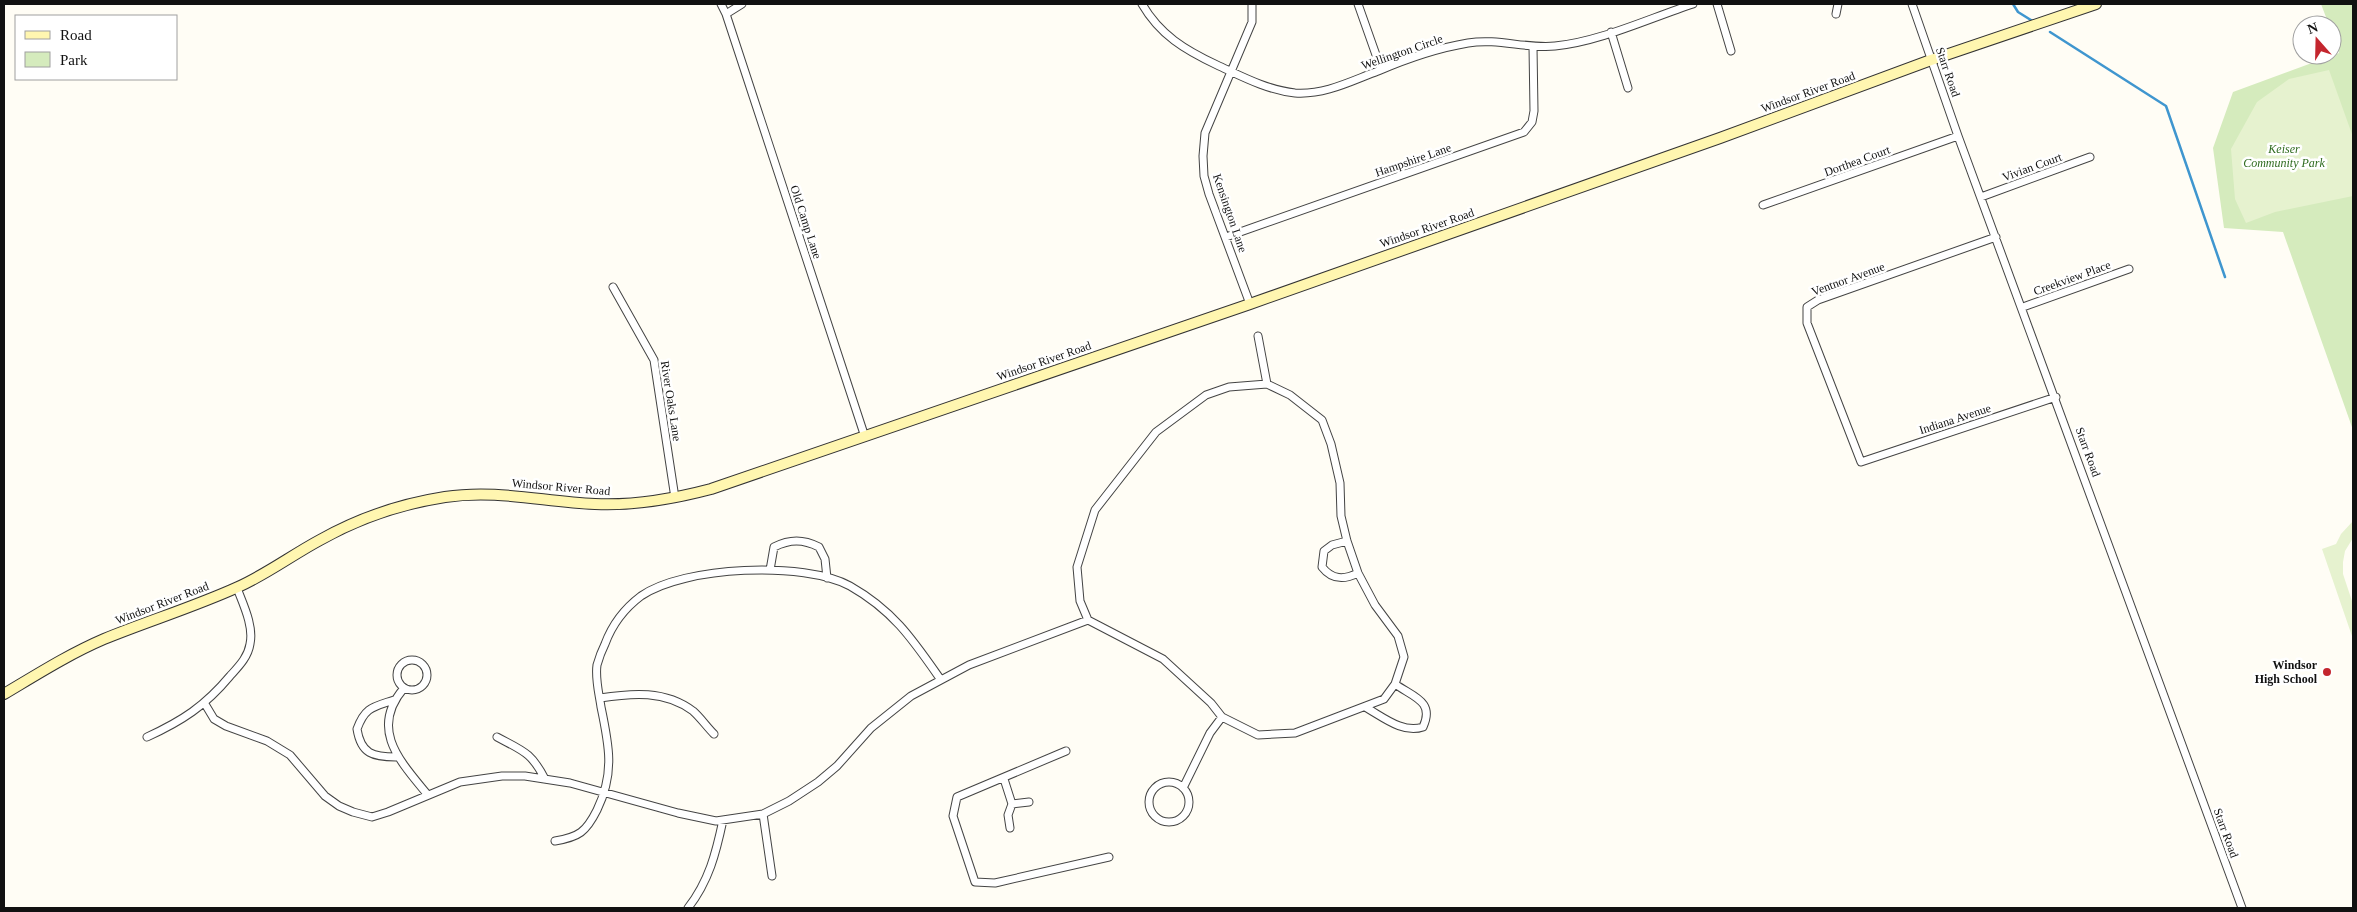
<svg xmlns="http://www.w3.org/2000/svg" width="2357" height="912" viewBox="0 0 2357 912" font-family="'Times New Roman',serif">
<rect width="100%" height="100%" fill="#fffdf5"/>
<path fill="#d5ebbd" d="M2321 4H2353V430L2283 232 2224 228 2213 148 2233 92 2339 53 2332 33V25H2329Z"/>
<path fill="#e6f2cf" d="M2329 70 2353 137V196L2275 212 2246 223 2235 199 2231 149 2257 102 2289 79Z
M2353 521V538L2345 551 2343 562V574L2353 604V639L2322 549 2336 544 2341 534Z"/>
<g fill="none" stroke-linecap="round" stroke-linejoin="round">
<path stroke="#3f96cf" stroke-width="2.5" d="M2013 4 2018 12 2034 22
M2050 32 2166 106 2225 277"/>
<defs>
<path id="street" d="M721 4 726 14
M742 4 726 14 865 437
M1142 4C1160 35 1185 50 1217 65 1241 76 1267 90 1295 93 1325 95 1351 81 1378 71 1406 59 1438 48 1468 43 1498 38 1526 49 1555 46 1599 42 1650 18 1693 4
M1358 4 1381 69
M1717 4 1731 51
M1912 4 1958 136 2242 908
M1836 14 1838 4
M1611 32 1628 88
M1981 197 2090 157
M1763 205 1958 136
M1226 237 1524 132 1532 122 1534 111 1533 47
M1996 237 1818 300 1807 307V323L1861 462 2056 397
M613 287 654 360 675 498
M1250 304 1209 194 1204 176 1203 156 1205 133 1252 22V4
M2023 307 2129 269
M1258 336 1267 384
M1347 541 1332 545 1324 551 1322 567C1332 580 1344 580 1358 573
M770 570 774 547C790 539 803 539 819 547L825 559 827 578
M397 675a15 15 0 1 1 30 0a15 15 0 1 1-30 0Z
M404 688C369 729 400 761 427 794
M600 698C632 693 665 690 693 711 700 717 707 727 714 734
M394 700C373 707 365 707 357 729 361 754 373 757 396 757
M205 704 214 719 226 726 267 741 290 755 325 796 339 806 353 812 372 817 388 812 460 782 502 776H525L570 783 678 813 716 821 763 814 789 801 818 782 837 766 871 728 911 696 969 665 1088 620 1080 601 1077 567 1095 510 1156 432 1206 395 1229 387 1267 384 1290 395 1322 420 1331 444 1340 483 1341 516 1347 541 1358 573 1375 605 1398 636 1404 657 1395 684 1384 699 1295 733 1258 735 1222 717 1211 703 1163 659 1088 620
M1365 707C1383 717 1403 734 1423 727 1435 701 1413 697 1395 684
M147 737C182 721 205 706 230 676 239 666 248 657 250 644 254 626 243 604 237 588
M497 737C523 751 531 752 545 779
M1066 751 957 797 953 816 975 882 995 883 1109 857
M1004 779 1012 804 1029 802
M1149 802a20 20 0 1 1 40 0a20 20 0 1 1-40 0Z
M1183 788 1210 733 1222 717
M763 814 772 876
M1010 828 1008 815 1012 804
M555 841C579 837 586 832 597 810 615 773 609 745 601 707 599 693 595 679 597 665 599 658 602 650 605 644 612 625 625 608 641 596 684 566 804 561 850 586 894 611 913 640 941 680
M688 908C709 881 716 853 723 820"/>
<path id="secondary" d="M4 694C36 675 69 654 104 639 148 621 194 607 238 587 267 574 292 555 320 540 359 518 400 504 445 497 497 489 544 502 595 504 635 506 673 499 711 489L1250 304 1720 138 1931 60 2096 4"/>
</defs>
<use href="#street" stroke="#444" stroke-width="9"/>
<use href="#secondary" stroke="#333" stroke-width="12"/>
<use href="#street" stroke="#fff" stroke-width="7"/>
<use href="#secondary" stroke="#fff6b0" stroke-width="10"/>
</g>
<circle fill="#c4262e" stroke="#fff" stroke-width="2" cx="2327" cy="672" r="5"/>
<g text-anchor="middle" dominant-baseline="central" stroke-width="5" stroke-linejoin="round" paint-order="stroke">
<g font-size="12" fill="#111" stroke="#fff">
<text transform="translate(1402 52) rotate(-19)">Wellington Circle</text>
<text transform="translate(1948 72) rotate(71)">Starr Road</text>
<text transform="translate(1808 92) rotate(-20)">Windsor River Road</text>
<text transform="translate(1413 160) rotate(-19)">Hampshire Lane</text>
<text transform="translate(1857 161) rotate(-20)">Dorthea Court</text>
<text transform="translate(2032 167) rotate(-20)">Vivian Court</text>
<text transform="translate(1230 213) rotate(71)">Kensington Lane</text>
<text transform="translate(806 222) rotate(72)">Old Camp Lane</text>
<text transform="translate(1427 228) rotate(-19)">Windsor River Road</text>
<text transform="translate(2072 278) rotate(-20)">Creekview Place</text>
<text transform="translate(1848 279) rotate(-20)">Ventnor Avenue</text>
<text transform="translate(1044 361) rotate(-19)">Windsor River Road</text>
<text transform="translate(671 401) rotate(81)">River Oaks Lane</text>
<text transform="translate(1955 419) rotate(-18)">Indiana Avenue</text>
<text transform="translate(2088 452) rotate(70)">Starr Road</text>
<text transform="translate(561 487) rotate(5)">Windsor River Road</text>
<text transform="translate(162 603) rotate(-21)">Windsor River Road</text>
<text transform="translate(2226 833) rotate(70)">Starr Road</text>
</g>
<g font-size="12" font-style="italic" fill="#2f6b1f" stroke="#fff">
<text x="2284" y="149">Keiser<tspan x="2284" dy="14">Community Park</tspan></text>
</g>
<g font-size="12" font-weight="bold" fill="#111" stroke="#fff" text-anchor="end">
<text x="2317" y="665">Windsor<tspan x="2317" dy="14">High School</tspan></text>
</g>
</g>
<rect width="2357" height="912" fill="none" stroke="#111111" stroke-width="10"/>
<rect x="15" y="15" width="162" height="65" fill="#ffffff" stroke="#a0a0a0"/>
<rect x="25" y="31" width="25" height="8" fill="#fff6b0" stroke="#a0a0a0"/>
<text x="60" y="40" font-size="15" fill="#111111">Road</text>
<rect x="25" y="52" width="25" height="15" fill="#d5ebbd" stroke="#a0a0a0"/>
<text x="60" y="65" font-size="15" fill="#111111">Park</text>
<g transform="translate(2317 40) rotate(340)"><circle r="24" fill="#ffffff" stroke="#a0a0a0"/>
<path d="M0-4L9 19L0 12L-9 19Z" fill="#c4262e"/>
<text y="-8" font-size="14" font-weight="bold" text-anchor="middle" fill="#111111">N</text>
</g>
</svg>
